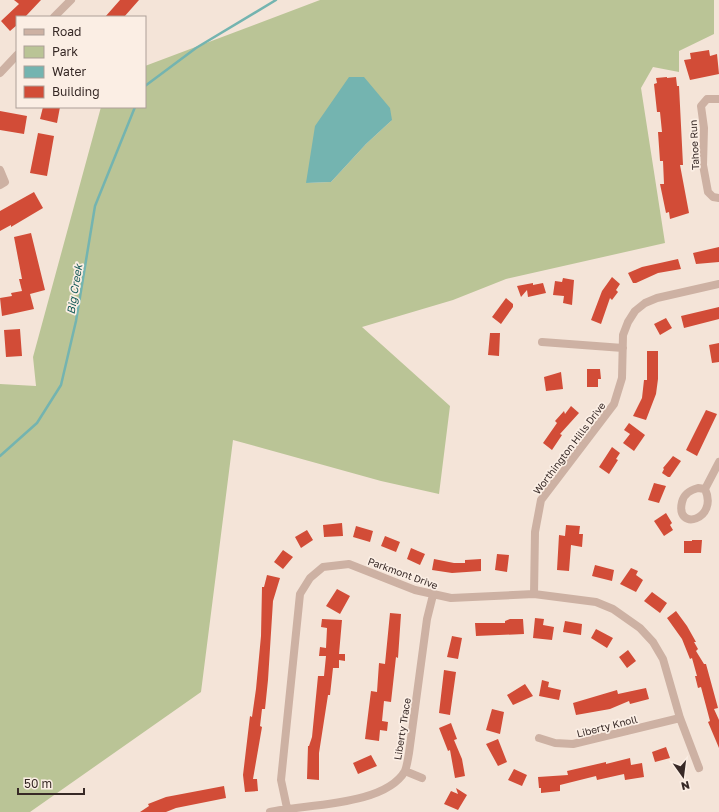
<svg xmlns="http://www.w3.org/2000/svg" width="719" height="812" viewBox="0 0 719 812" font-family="'Golos Text',sans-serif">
<rect width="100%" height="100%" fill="#f4e4d8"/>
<path fill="#bac496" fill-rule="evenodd" d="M320 0H714V34L679 51V72L653 67 641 88 665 243 506 279 453 300 362 327 450 406 439 494 381 481 233 440 201 692 30 812H0V384L36 386 33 357 101 107H145V66ZM392 120 366 144 331 182 306 183Z"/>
<path fill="#74b4b0" d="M349 77H364L390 108 392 120 366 144 331 182 306 183 315 126Z"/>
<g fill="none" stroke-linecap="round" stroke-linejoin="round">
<path stroke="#74b4b0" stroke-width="2.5" d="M145 86 196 48 276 0
M0 456 37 423 61 385 76 321 95 206 135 107"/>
</g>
<path fill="#d24c37" d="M14 0H41L25 17H17V25L10 31 1 21 19 4Z
M120 0H139L124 17H105Z
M709 50 710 56 717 54 719 74 690 80 684 60 691 59 690 53Z
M667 77V78L676 77 677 86H679L683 165H680L689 213 670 219 669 212 666 213 660 184H664L663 161H660L658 132H662L660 112H657L654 84 657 83 656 78Z
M43 107H60L57 123 40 119Z
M0 111 27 116 24 134 0 130Z
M38 133 54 136 47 176 30 173Z
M34 192 43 208 11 227V225L0 231V211Z
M31 233 45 290 30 294 34 309 2 316 0 298 12 296 11 293 22 291 19 279H22L14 237Z
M719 247V262L696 264 693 253Z
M678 259 681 269 658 273 636 283H633L628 273 642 267Z
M612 277 620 284 616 290 618 292 612 300 610 298 601 324 591 320 602 291Z
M563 278 574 280 572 305 563 303 564 296 553 295 555 281 562 282Z
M533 283V285L543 283 546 293 528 297 527 290 521 297 517 286Z
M506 298 513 304V307L501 324 492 317Z
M719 307V319L684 328 681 316Z
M666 318 672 328 660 335 654 324Z
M20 329 22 356 6 357 4 330Z
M490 333H500L499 356 488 355Z
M719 343V362L712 363 709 345Z
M647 351H658V379L656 394 646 420 633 416 642 398 644 380H647Z
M587 369H600L601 379H598V387H587Z
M561 372 563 389 546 391 544 377Z
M571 406 579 413 560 434 562 435 552 450 543 443 557 423 555 421 564 411 565 414Z
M706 410 717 414 697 456 686 450Z
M629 423 645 435 634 451 623 443 630 434 624 430Z
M612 447 620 453 616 459 618 460 609 474 599 467Z
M673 456 681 461 670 477H668L662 473 664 469 663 468Z
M654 483 666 486 659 503 648 500Z
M666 513 672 523 670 525 673 530 664 536 654 521Z
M342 523 343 536 324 537 323 525Z
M566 525 580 526 579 534H583L582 547 571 545 569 571 557 570 559 535 565 536Z
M356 526 373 531 370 542 353 537Z
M307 530 313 540 301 548 295 537Z
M385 536 400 542 396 552 381 546Z
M692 540H702L701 553H684V541H692Z
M411 548 425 554 420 565 407 559Z
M283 550 293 557 283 569 274 562Z
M497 554 509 555 507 572 495 570Z
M434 559 454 563H465V560L481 559V571L452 573 432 570Z
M595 565 614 570 612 581 592 576Z
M631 568 638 571 636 575 643 580 636 592 620 584Z
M267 575 280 578 273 601 268 680 265 709H262L260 726 262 727 253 779H257L258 791 245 792 243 775 250 716 252 717 256 689 261 636 262 587H264Z
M337 589 350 596 340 614 326 606Z
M652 592 667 603 660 613 644 601Z
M676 611 687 626 696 642H694L698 649 696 651 704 664H706L718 708 714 709 719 720V748L708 722 710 721 701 687 698 688 695 676H697L692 658 690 659 682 639 667 618Z
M390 613 401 614 398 658 396 657 391 702 384 701 382 721 388 722 387 731 380 730 379 741 365 739 371 691 377 692 379 663 385 664Z
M535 618 544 619 543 625 554 627 552 640 533 638Z
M322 619 342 620 339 654H345V661L339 660V668H333L330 695H328L319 753V780L307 779 308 746H309L312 737 318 676H324L326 656H319L320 647 326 648 327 628 321 627Z
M510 619H523L524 634 476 636 475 623H505V621Z
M565 621 582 624 581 635 563 632Z
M596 629 613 638 607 648 591 638Z
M452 636 462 638 458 659 447 657Z
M628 650 636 661 627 668 619 657Z
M444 670 456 672 450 715 439 713Z
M542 680 549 682 548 687 561 690 559 700 539 696Z
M525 684 533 696 513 705 507 695Z
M646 688 649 699 630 704 629 701 610 709 576 715 573 703 617 690 618 694Z
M492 709 504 712 500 734 486 730Z
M451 723 457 739 454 740 462 759 465 776 455 778 450 750 448 751 439 728Z
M498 739 507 762 498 766 486 744Z
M666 747 670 758 655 762 652 752Z
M371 755 377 766 358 774 353 763Z
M630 758 631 765 642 763 644 777 625 780 624 774 597 780 596 776 560 785V791L541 793V788H539L538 777 568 775 567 771 606 762V764Z
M514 769 527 775 522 786 508 780Z
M224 786 226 798 176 808 166 812H140L149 806 148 804 166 797Z
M456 788 467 795 458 810 444 804 451 791 458 794Z"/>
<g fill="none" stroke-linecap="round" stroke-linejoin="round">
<path stroke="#cdb1a3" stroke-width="8" d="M54 17 71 0
M0 73 17 55
M719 99H707L701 106 704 128 703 165 708 192 713 197 719 198
M0 170 5 182 0 185
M542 342 623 348
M698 488 705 489C719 520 675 532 682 502 684 493 691 490 698 488Z
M705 489 719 462
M534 594 535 532 541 500 614 404 622 378 623 335 628 322 635 311 645 303 657 298 719 284
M539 738 555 743 573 744 680 718
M405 771 422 778
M287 808 281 780 300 594 310 578 323 567 349 564 415 590 451 598 534 594 596 602 613 609 640 628 653 642 663 659 680 718 699 768
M270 812C306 804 385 806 405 771 407 766 408 758 409 753L427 619 433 595"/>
</g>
<g text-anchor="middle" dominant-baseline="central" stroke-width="3.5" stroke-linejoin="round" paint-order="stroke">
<g font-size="10" fill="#372926" stroke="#fbeee4">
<text transform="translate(694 145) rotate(-93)">Tahoe Run</text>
<text transform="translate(569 448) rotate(-53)">Worthington Hills Drive</text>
<text transform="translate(403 573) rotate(20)">Parkmont Drive</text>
<text transform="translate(607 726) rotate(-14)">Liberty Knoll</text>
<text transform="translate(402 729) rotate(-81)">Liberty Trace</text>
</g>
<g font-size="11" font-style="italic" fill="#175c5a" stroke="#fbeee4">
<text transform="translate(74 289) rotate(-81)">Big Creek</text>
</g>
</g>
<rect x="16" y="16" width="130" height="92" fill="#fbeee4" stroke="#ad9f98"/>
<rect x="24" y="29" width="20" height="6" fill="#cdb1a3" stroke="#ad9f98"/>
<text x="52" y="36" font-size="12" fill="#372926">Road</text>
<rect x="24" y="46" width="20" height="12" fill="#bac496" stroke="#ad9f98"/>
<text x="52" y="56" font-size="12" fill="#372926">Park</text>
<rect x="24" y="66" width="20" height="12" fill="#74b4b0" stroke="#ad9f98"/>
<text x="52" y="76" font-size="12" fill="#372926">Water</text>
<rect x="24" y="86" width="20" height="12" fill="#d24c37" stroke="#ad9f98"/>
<text x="52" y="96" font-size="12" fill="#372926">Building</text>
<g transform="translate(683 776) rotate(166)" stroke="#fbeee4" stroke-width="3" paint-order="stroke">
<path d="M0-3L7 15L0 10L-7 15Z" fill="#372926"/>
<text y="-6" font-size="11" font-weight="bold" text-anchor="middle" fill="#372926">N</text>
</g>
<path d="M18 788v6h66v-6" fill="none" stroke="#372926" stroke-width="2"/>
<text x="24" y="788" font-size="12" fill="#372926" stroke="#fbeee4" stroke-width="3" paint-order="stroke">50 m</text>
</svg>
